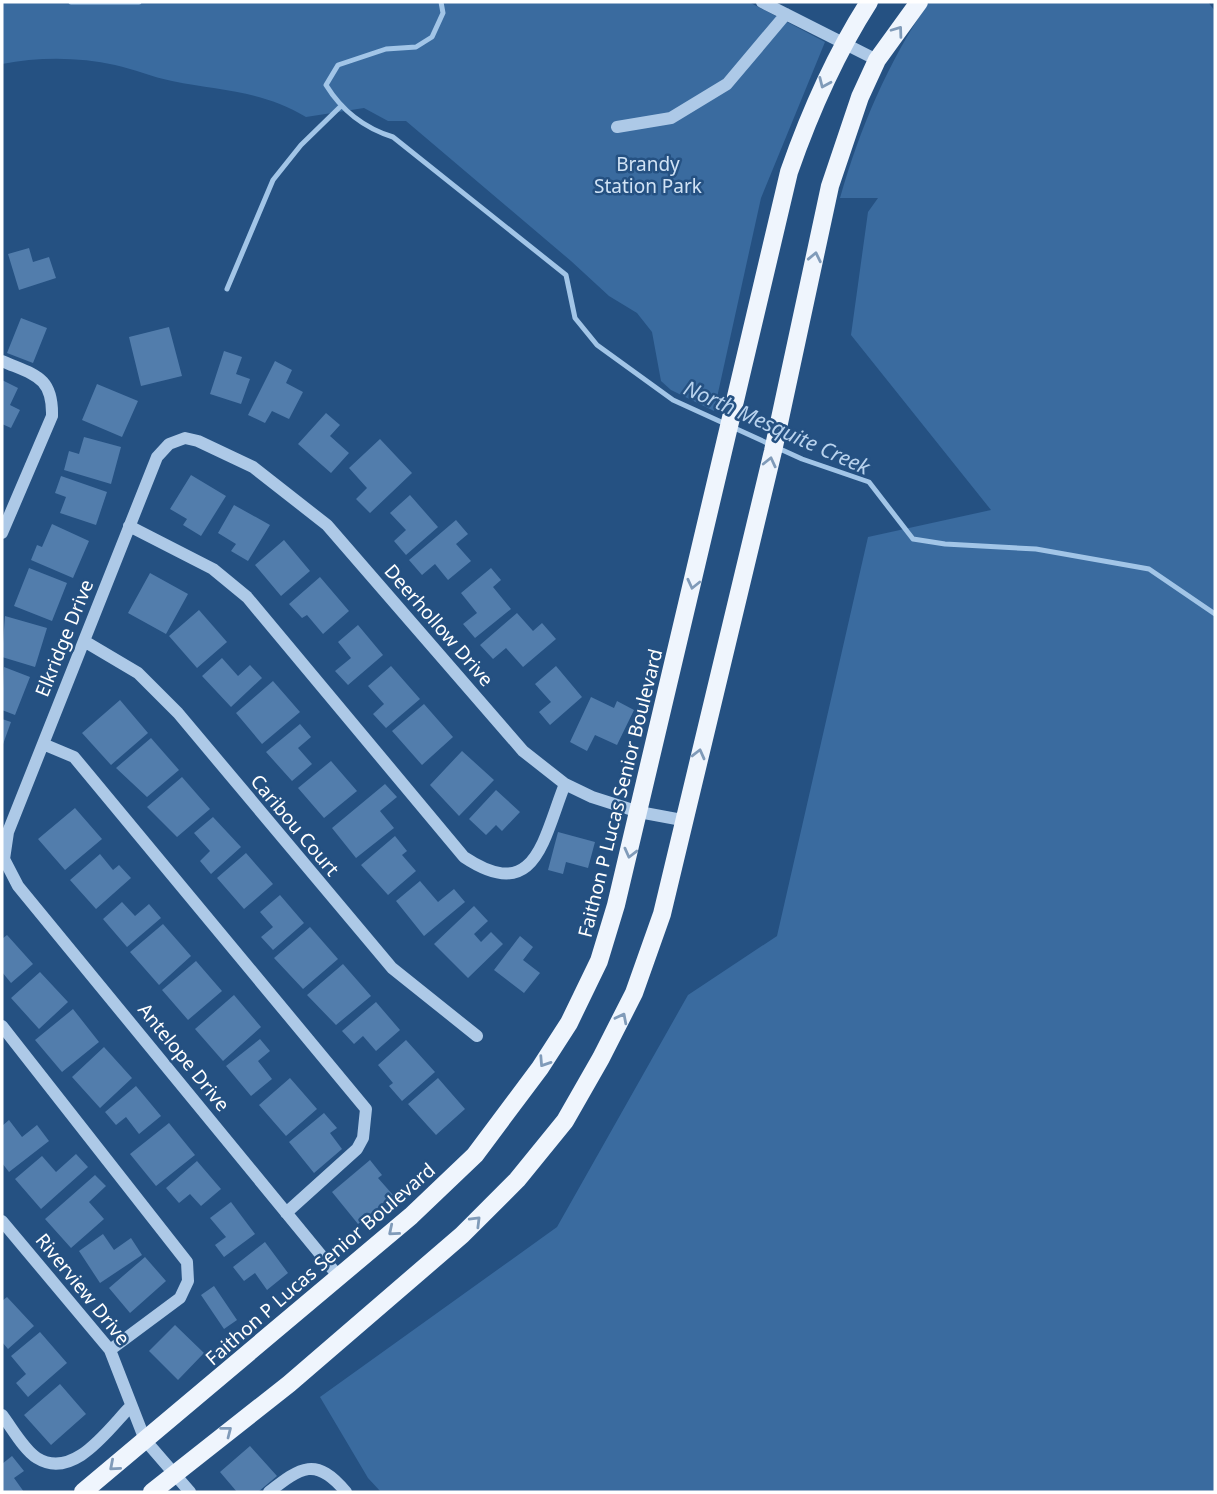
<svg xmlns="http://www.w3.org/2000/svg" width="1217" height="1494" viewBox="0 0 1217 1494" font-family="'Noto Sans',sans-serif">
<rect width="100%" height="100%" fill="#255182"/>
<path fill="#3a6b9f" d="M2 2H749L825 42 761 198 714 411 671 390 661 381 652 332 637 313 609 296 571 261 406 121H388L364 108 306 117C261 90 221 91 172 81 152 77 134 69 115 65 79 57 38 57 2 64Z
M929 2H1208L1215 11V1492H381L368 1478 320 1397 557 1227 688 995 777 936 868 537 991 510 851 335 868 212 878 198H840C860 128 888 62 929 2Z"/>
<g fill="none" stroke-linecap="round" stroke-linejoin="round">
<path stroke="#a2c5e7" stroke-width="5" d="M71 2H139
M441 2 443 13 432 37 416 47 386 49 338 65 326 85C342 111 364 128 393 137L566 275 575 318 597 345 673 400 802 459 869 482 913 539 945 544 1036 549 1149 569 1215 614
M227 289 273 180 301 145 341 106"/>
</g>
<path fill="#527dac" d="M29 248 33 262 49 257 56 278 19 290 8 254Z
M21 318 47 328 33 363 7 353Z
M169 327 182 376 141 386 129 337Z
M224 351 242 357 236 374 250 379 241 404 210 394Z
M275 361 292 370 286 383 303 392 289 419 272 411 265 423 248 415Z
M2 380 18 388 10 405 20 410 11 428 2 424Z
M97 384 138 401 122 437 82 420Z
M326 413 340 425 330 436 349 453 331 473 298 444Z
M84 437 121 447 111 484 64 470 69 451 79 454Z
M380 439 412 473 370 513 356 499 367 488 349 468Z
M191 475 226 496 201 536 183 525 187 519 170 509Z
M61 476 107 492 96 525 60 513 66 497 55 493Z
M410 495 438 527 406 555 394 541 406 530 390 513Z
M234 505 270 525 248 561 231 551 236 544 218 533Z
M456 520 468 534 456 544 471 561 448 580 435 564 422 575 409 560Z
M52 524 89 541 73 578 31 560 37 545 42 547Z
M284 540 310 571 281 596 255 565Z
M29 568 67 583 52 621 14 606Z
M491 568 501 580 493 587 511 609 475 638 463 624 477 613 461 593Z
M150 573 188 594 166 634 128 613Z
M320 577 349 611 323 634 307 615 302 618 289 604Z
M199 610 227 642 197 668 169 636Z
M517 613 533 631 542 623 556 639 523 667 506 648 493 659 480 645Z
M5 616 47 628 35 667 2 657Z
M358 625 383 655 348 685 335 671 351 658 338 642Z
M222 658 238 676 250 665 262 678 231 707 202 676Z
M391 666 420 699 386 728 373 714 384 704 368 686Z
M556 666 582 697 550 725 539 712 551 702 535 684Z
M4 667 30 677 15 715 2 710Z
M273 681 300 712 262 744 236 713Z
M591 697 614 708 617 701 634 710 617 745 595 735 587 751 570 742Z
M120 700 148 733 111 765 82 733Z
M424 704 453 737 422 765 392 731Z
M2 719 11 722 2 747Z
M300 724 311 737 298 748 312 764 292 781 266 752Z
M151 738 179 770 147 797 116 768Z
M462 751 494 780 459 816 430 785Z
M331 761 357 791 324 818 298 788Z
M182 777 210 809 177 837 147 807Z
M385 784 397 797 380 811 394 828 356 858 332 828Z
M496 790 520 812 502 831 496 825 486 835 469 819Z
M75 808 102 839 65 870 38 839Z
M213 817 241 847 211 874 200 861 210 851 194 833Z
M558 832 595 842 588 868 566 862 563 874 548 870Z
M395 836 407 851 402 855 416 871 388 895 361 865Z
M246 853 273 884 244 909 217 878Z
M100 854 113 870 119 865 131 878 96 909 70 880Z
M420 881 438 902 454 889 465 902 424 936 396 901Z
M280 895 304 923 273 950 261 937 273 927 260 912Z
M122 902 135 916 149 904 161 918 127 947 103 919Z
M474 906 488 921 474 934 481 942 491 932 503 944 468 978 434 944Z
M163 924 191 956 159 985 130 952Z
M310 927 338 959 303 989 274 958Z
M7 935 33 964 11 983 2 972V939Z
M520 936 533 947 523 960 540 973 524 993 494 970Z
M196 961 222 991 188 1020 162 990Z
M343 964 371 996 336 1025 307 995Z
M40 972 68 1002 39 1029 11 998Z
M234 995 261 1027 223 1061 195 1029Z
M376 1002 400 1030 376 1051 363 1036 354 1044 342 1031Z
M73 1009 99 1042 62 1072 35 1040Z
M260 1039 270 1051 258 1061 272 1079 251 1096 226 1066Z
M406 1040 435 1072 402 1101 389 1086 393 1083 378 1065Z
M104 1047 132 1078 100 1108 72 1077Z
M290 1078 317 1109 286 1136 259 1105Z
M438 1078 465 1109 436 1135 408 1104Z
M136 1086 161 1116 139 1134 126 1117 116 1125 105 1112Z
M324 1113 337 1128 330 1133 342 1149 314 1173 289 1142Z
M9 1120 22 1137 37 1125 49 1141 9 1172 2 1163V1126Z
M169 1123 195 1155 156 1186 130 1154Z
M76 1154 88 1167 41 1209 15 1179 42 1156 56 1172Z
M370 1160 382 1175 378 1178 393 1195 358 1224 332 1192Z
M197 1161 221 1189 201 1206 190 1194 179 1203 166 1188Z
M95 1175 106 1186 89 1202 104 1219 71 1248 45 1219Z
M231 1202 255 1234 224 1257 215 1245 226 1237 210 1218Z
M103 1234 114 1250 131 1238 142 1255 100 1283 79 1251Z
M265 1242 288 1273 267 1290 255 1273 244 1281 233 1267Z
M145 1257 166 1281 130 1313 109 1288Z
M214 1286 237 1320 224 1329 201 1295Z
M7 1297 34 1326 8 1349 2 1342V1301Z
M175 1325 204 1353 178 1380 149 1351Z
M40 1332 67 1363 28 1397 16 1383 26 1374 11 1356Z
M60 1384 86 1414 51 1445 24 1415Z
M250 1446 277 1476 258 1492H237L220 1472Z
M12 1456 24 1471 14 1478 24 1492H2V1464Z"/>
<g fill="none" stroke-linecap="round" stroke-linejoin="round">
<path stroke="#adc9e7" stroke-width="12" d="M762 2 877 60
M617 127 671 118 727 84 786 14
M2 361C34 375 53 376 52 416L2 533
M129 526 213 569 247 597 464 857C536 905 543 839 565 784
M84 641 138 673 178 713 392 968 477 1036
M43 744 74 757 366 1109 363 1138 357 1149 286 1213
M2 1026 187 1262 188 1281 180 1298 110 1350
M2 1221 110 1350 145 1440 190 1492
M339 1277 18 886 4 859 8 832 157 457 169 444 185 438 198 441 253 467 327 525 523 751 565 784 592 797 639 812 682 820
M2 1415C12 1428 24 1450 37 1458 74 1481 109 1428 131 1406
M269 1492C301 1467 316 1456 346 1492"/>
<path stroke="#eff5fd" stroke-width="18" d="M83 1492 411 1216 475 1155 540 1068 569 1023 599 961 616 905 789 172C810 112 835 55 869 2
M152 1492 289 1384 462 1235 517 1180 565 1121 601 1058 634 993 662 914 773 451 830 186 860 97 877 60 919 2"/>
</g>
<defs><path id="oneway-chevron" d="M-2-3.5L2.5 0L-2 3.5" fill="none" stroke-width="1.6" stroke-linecap="round" stroke-linejoin="round" transform="scale(1.75)"/></defs>
<g stroke="#809bb9">
<use href="#oneway-chevron" transform="translate(898 31) rotate(-54)"/>
<use href="#oneway-chevron" transform="translate(824 83) rotate(114)"/>
<use href="#oneway-chevron" transform="translate(815 257) rotate(-78)"/>
<use href="#oneway-chevron" transform="translate(770 462) rotate(-77)"/>
<use href="#oneway-chevron" transform="translate(693 584) rotate(103)"/>
<use href="#oneway-chevron" transform="translate(699 754) rotate(-76)"/>
<use href="#oneway-chevron" transform="translate(630 853) rotate(104)"/>
<use href="#oneway-chevron" transform="translate(622 1018) rotate(-63)"/>
<use href="#oneway-chevron" transform="translate(544 1062) rotate(123)"/>
<use href="#oneway-chevron" transform="translate(476 1221) rotate(-45)"/>
<use href="#oneway-chevron" transform="translate(393 1231) rotate(140)"/>
<use href="#oneway-chevron" transform="translate(227 1431) rotate(-38)"/>
<use href="#oneway-chevron" transform="translate(114 1466) rotate(139)"/>
</g>
<g text-anchor="middle" dominant-baseline="central" stroke-width="5" stroke-linejoin="round" paint-order="stroke">
<g font-size="19" fill="#d1e3f5" stroke="#255182">
<text x="648" y="164">Brandy<tspan x="648" dy="22">Station Park</tspan></text>
</g>
<g font-size="19" fill="#fff" stroke="#255182">
<text transform="translate(439 625) rotate(49)">Deerhollow Drive</text>
<text transform="translate(64 638) rotate(-68)">Elkridge Drive</text>
<text transform="translate(620 793) rotate(-76)">Faithon P Lucas Senior Boulevard</text>
<text transform="translate(295 825) rotate(50)">Caribou Court</text>
<text transform="translate(184 1057) rotate(51)">Antelope Drive</text>
<text transform="translate(320 1264) rotate(-41)">Faithon P Lucas Senior Boulevard</text>
<text transform="translate(83 1289) rotate(51)">Riverview Drive</text>
</g>
<g font-size="21" font-style="italic" fill="#b9d3ee" stroke="#255182">
<text transform="translate(777 427) rotate(24)">North Mesquite Creek</text>
</g>
</g>
<rect width="1217" height="1494" fill="none" stroke="#ffffff" stroke-width="7"/>
</svg>
